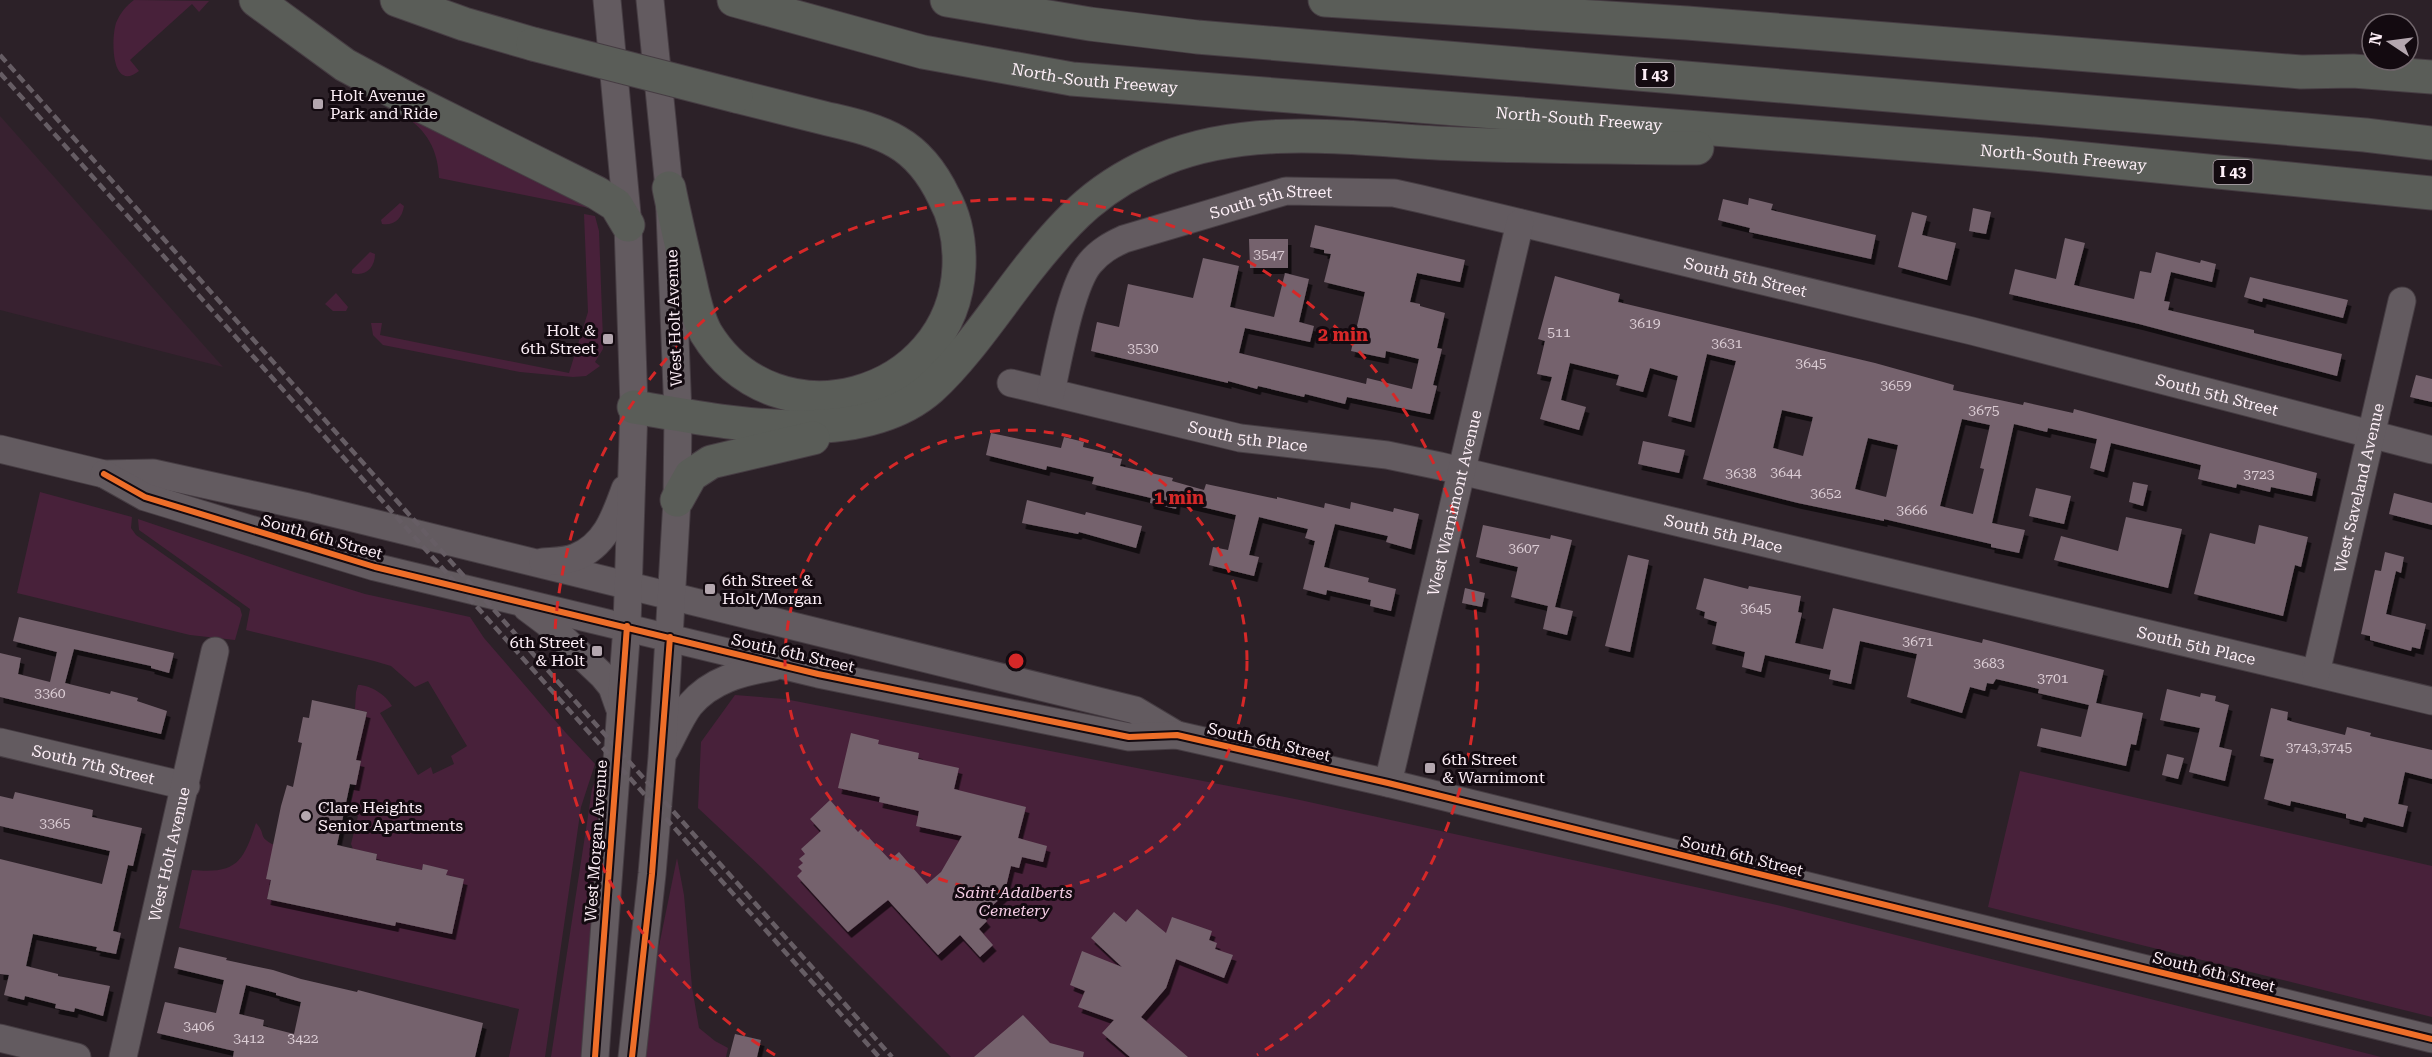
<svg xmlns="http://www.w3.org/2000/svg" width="2432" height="1057" viewBox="0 0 2432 1057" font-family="'Roboto Serif',serif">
<defs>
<filter id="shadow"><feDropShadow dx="3.5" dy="6" stdDeviation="0" flood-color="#0009"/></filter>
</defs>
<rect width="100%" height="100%" fill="#2c2128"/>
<path fill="#382130" d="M0 116 223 367 0 310Z"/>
<path fill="#48213a" d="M134 0 209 1 199 12 192 4 130 60 139 71C111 93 111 39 116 23 120 13 126 6 134 0Z
M406 109 594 209 439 178C438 150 427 130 403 115Z
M400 203 404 206C402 219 394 226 382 224L381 220Z
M584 214 595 216 599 231 603 340V349L595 362 600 366 586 376 573 377 520 372 383 345 373 335 371 323H382L380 335 569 373 588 312Z
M370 252 375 254C375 268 365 277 352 273V270Z
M336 293 348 307 346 311H333L325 304Z
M40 492 132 517 131 528 136 535 240 608 242 615 235 640 190 635 17 593Z
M138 519 297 573 365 594 470 617 484 638 566 733 595 764 581 807 545 1057H509L519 1009 179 928 192 870C236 874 243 863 256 823 268 836 255 837 279 847L267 879 271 880 267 899 321 911 323 905 396 922 446 875 447 870 423 865 422 870 376 860 377 854 353 849 351 844 358 816 348 814 361 761 356 760 367 712 355 709 356 692 358 685C371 685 386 695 392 706L380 713 418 775 431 767 433 774 454 764 451 756 467 746 428 681 415 687 391 666 374 661 246 630 250 609 139 530Z
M735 695 785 699 1300 800 1777 905 2381 1057H951L762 868 698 808 701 742Z
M601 766 582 1057H551L588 816 592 789Z
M2020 771 2432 866V1017L1988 907Z
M677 858 684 895 692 987 699 1028 715 1041 728 1048 726 1057H643L651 985Z"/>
<path fill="#75626d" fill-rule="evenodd" filter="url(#shadow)" d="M1749 198 1773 204 1771 210 1876 235 1871 259 1749 232 1750 228 1718 220 1723 199 1748 205Z
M1973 208 1991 212 1986 234 1969 231Z
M1912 212 1927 216 1922 235 1956 243 1947 280 1898 267Z
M1315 225 1465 260 1460 282 1417 273 1410 302 1420 304V306L1445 313 1437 348 1442 349 1433 385 1437 386 1430 414 1347 397 1345 404 1305 394 1304 397 1258 386 1257 389 1228 381V383L1091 351 1097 322 1119 327 1128 284 1193 298 1203 258 1239 266 1230 307 1274 317 1285 273 1309 279 1299 322 1314 326 1310 342 1245 328 1239 353 1366 384 1367 378 1412 389 1419 359 1386 351 1385 358 1351 351 1365 292 1324 282 1331 254 1324 253V250L1310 247Z
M2065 238 2085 243 2074 285 2134 299 2140 271 2151 273 2156 252 2200 263 2201 260 2216 264 2212 282 2171 272 2164 301 2170 302 2168 310 2254 330V333L2342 354 2337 376 2139 324 2009 294 2015 269 2056 279Z
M1249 239H1288V268H1250Z
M1555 276 1620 294 1618 302 1875 363 1954 385 1953 390 2023 405 2024 402 2073 413 2074 409 2317 473 2312 496 2271 487 2270 492 2237 484 2236 488 2198 479 2201 465 2111 443 2104 472 2090 468 2097 439 2048 428 2047 432 2014 424 1992 523 2025 530 2019 553 1991 547V544L1884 519V521L1798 503 1703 479 1736 361 1707 354 1691 422 1668 416 1678 376 1650 368 1643 392 1616 385 1619 375 1570 363 1561 400 1586 407 1579 430 1540 419 1552 377 1537 374 1545 341 1538 339ZM1782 410 1813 417 1803 456 1773 448ZM1962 419 1990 425 1980 468 1984 469 1973 514 1940 506ZM1868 438 1898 445 1886 497 1855 489Z
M2250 277 2348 300 2343 318 2263 298 2262 302 2244 297Z
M2416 375 2432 379V402L2410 397Z
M991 433 1061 448 1064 437 1084 442 1083 447 1113 454 1112 457 1122 459 1120 466 1173 478 1172 481 1204 490 1206 484 1277 499V497L1324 508 1325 503 1350 509 1351 502 1393 512 1394 508 1419 514 1411 549 1386 542 1388 536 1335 524 1324 567 1369 578 1368 582 1396 589 1391 611 1370 606 1371 600 1327 590 1326 595 1303 589 1315 541 1305 538 1308 529 1259 517 1249 555 1259 557 1254 576 1209 565 1213 547 1228 550 1236 515 1177 501 1176 509 1150 503 1151 498 1092 484 1094 477 1047 466 1046 470 986 455Z
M1643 441 1685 450 1679 473 1638 464Z
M2133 482 2148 485 2143 506 2129 502Z
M2036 488 2071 496 2064 524 2029 516Z
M2394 493 2432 503V525L2389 514Z
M1027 500 1085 515 1086 512 1142 526 1136 548 1079 532 1078 534 1022 523Z
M2126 517 2182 529 2168 588 2054 560 2061 536 2118 551Z
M1483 525 1550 539 1551 535 1572 540 1555 607 1573 611 1567 635 1543 629 1548 606 1511 597 1518 567 1476 557Z
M2259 525 2308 537 2301 567 2295 565 2283 616 2194 594 2210 533 2255 544Z
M2385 552 2404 557 2401 573 2396 571 2386 614 2426 624 2420 649 2412 647 2411 651 2370 640V636L2361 634 2375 570 2381 571Z
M1628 555 1649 560 1630 652 1605 646Z
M1704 578 1748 589 1749 586 1801 596 1798 612 1802 613 1795 643 1823 649 1833 608 1982 643 1983 639 2104 670 2096 703 2143 713 2136 745 2131 744 2126 766 2037 746 2041 728 2081 737 2089 705 2038 693 2039 689 1996 679 1993 684 1987 683 1985 691 1970 687 1962 713 1907 697 1917 654 1860 641 1851 684 1829 679 1831 670 1765 655 1761 672 1742 667 1745 652 1712 644 1717 622 1704 618 1705 612 1696 609Z
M1465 588 1485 593 1482 607 1462 603Z
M19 617 174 653 169 673 151 668V666L74 649 65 683 110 694 111 691 138 698 137 701 167 711 161 734 0 697V653L21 658 18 674 50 682 57 652 13 641Z
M2167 689 2200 697 2201 693 2216 696 2215 701 2229 705 2219 747 2232 750 2225 781 2189 772 2200 728 2160 720Z
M312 700 367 712 356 760 361 761 356 785 350 784 337 845 377 854 376 860 422 870 423 864 448 870 446 875 464 879 452 934 396 922 395 926 267 899 271 880 266 879 281 806 287 785 293 787 302 743 298 742 303 717 309 718Z
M2271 708 2288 712 2287 720 2293 722 2345 735 2347 727 2371 733 2370 736 2432 750V779L2405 772 2398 804 2408 806 2403 827 2364 817 2362 822 2346 818V814L2291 801 2290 806 2264 799 2274 759 2260 756Z
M851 733 879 740 878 744 919 753 918 759 959 768 954 789 1026 807 1018 838 1047 846 1043 862 1022 857 1019 868 1011 866 1004 895 982 915 987 921 979 929 993 945 980 957 960 935 938 955 888 900 848 932 797 876 802 871 798 867 803 863 799 859 805 854 801 849 821 831 810 819 830 800 858 832 861 829 890 860 899 852 927 884 941 872 962 836 916 826 919 811 879 802 880 797 838 788Z
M2167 754 2184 758 2178 779 2162 775Z
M15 792 93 810 92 817 142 828 133 866 128 865 113 931 121 933 116 954 96 950 97 947 33 934 26 966 58 974V976L110 986 103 1016 75 1008 74 1012 55 1008 56 1004 25 996 24 1000 4 995 9 975 0 974V859L102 884 110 851 0 826V796L13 799Z
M1137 909 1166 933 1172 917 1212 931 1209 940 1217 943 1215 949 1233 955 1224 978 1176 959 1166 988 1141 1017 1188 1057H1130L1102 1033 1114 1020 1078 1007 1085 991 1070 985 1082 951 1122 967 1091 938 1114 912 1126 922Z
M179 947 227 958 226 960 273 970 301 979 357 992 358 990 483 1023 475 1057H233L234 1051 157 1033 165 1002 216 1013 224 980 174 968ZM246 985 276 993V995L301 1002 294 1034 263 1026 264 1020 239 1014Z
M1023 1015 1050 1043 1084 1052 1083 1057H974Z
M735 1034 761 1040 757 1057H729Z"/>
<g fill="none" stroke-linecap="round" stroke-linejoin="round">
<defs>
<g id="minor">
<path id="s1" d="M1011 383 1240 438 1387 455 1440 466 2432 701"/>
<path id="s2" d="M1051 392C1058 361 1071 285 1090 263 1100 251 1111 245 1124 239L1286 191 1394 193 1421 199 1972 331 2432 450"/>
<path d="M0 449 104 474 153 473 308 507 1135 710 1177 735"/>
<path d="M104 474 145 497 375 567 818 674 1129 737 1177 735 1388 783 2432 1039"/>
<path d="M543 562C553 561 567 561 576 557 606 545 615 516 625 489"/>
<path d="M527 608 547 623 603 676 612 687 619 707"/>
<path id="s3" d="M2316 673 2402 301"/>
<path id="s4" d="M0 742 186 786"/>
<path d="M665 750C673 736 680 718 690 705 711 680 742 672 773 667"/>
<path id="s5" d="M1388 783 1520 223"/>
<path d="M0 1038 77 1057"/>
<path id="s6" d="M123 1057 215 651"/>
<path d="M595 1057 627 626 634 407 628 225 607 0"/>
<path d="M632 1057 652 874 662 757 677 500 678 414 669 188 650 0"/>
</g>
<g id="highway">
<path d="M256 0 345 65 410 100 597 193 616 205 628 225"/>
<path d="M397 0 464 24 533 44"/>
<path id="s7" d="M734 0 923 52 1072 79 2034 154 2432 193"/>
<path d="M947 0 1090 24 1197 37 2365 135 2432 143"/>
<path d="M1325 0 1687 23 2301 72 2353 71 2432 77"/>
<path d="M669 188C675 218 682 247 689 277 693 295 697 317 706 333 776 448 953 399 959 267 960 242 956 219 944 197 934 176 918 154 897 142 875 129 849 124 824 118 795 111 765 103 736 96"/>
<path d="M634 407C720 421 859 452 931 388 966 356 998 307 1028 269 1068 218 1101 184 1163 159 1257 121 1362 141 1461 144 1539 147 1618 147 1697 148"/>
<path d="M677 500 691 475 711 462 813 438"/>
</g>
</defs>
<use href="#minor" stroke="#463d43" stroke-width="29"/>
<use href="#highway" stroke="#463d43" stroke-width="35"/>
<use href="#minor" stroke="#635b60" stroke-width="27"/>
<use href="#highway" stroke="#5a5d58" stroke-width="33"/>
<path stroke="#665d64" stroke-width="4.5" stroke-dasharray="9 4.5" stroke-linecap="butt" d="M0 55 892 1057
M0 73 879 1057"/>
<defs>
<path id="highway-bridge" d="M533 44 736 96"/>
</defs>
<use href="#highway-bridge" stroke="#463d43" stroke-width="35" stroke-linecap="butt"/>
<use href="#highway-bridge" stroke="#5a5d58" stroke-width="33"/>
<defs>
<path id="cycleway" d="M104 474 145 497 375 567 818 674 1129 737 1177 735 1388 783 2432 1039
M595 1057 627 626
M632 1057 652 874 670 637"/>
</defs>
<use href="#cycleway" stroke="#130a10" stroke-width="10"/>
<use href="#cycleway" stroke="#ee6e29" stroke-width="6"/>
</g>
<g fill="none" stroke="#d62828" stroke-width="3" stroke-dasharray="10 8">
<circle cx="1016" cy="661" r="231"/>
<path d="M775 1055A462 462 0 1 1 1257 1055"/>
</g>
<g fill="#b4a7af" stroke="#130a10" stroke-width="2">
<rect x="312" y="98" width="12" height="12" rx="3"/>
<rect x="602" y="333" width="12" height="12" rx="3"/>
<rect x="704" y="583" width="12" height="12" rx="3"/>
<rect x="591" y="645" width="12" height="12" rx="3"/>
<rect x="1424" y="762" width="12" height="12" rx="3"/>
<circle cx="306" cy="816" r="6"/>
</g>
<g text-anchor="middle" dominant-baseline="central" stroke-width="6" stroke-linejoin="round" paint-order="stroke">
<g font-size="14" fill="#dbccd4">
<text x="1269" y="254">3547</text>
<text x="1645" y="323">3619</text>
<text x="1559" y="332">511</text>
<text x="1727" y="343">3631</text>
<text x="1143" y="348">3530</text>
<text x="1811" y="363">3645</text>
<text x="1896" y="385">3659</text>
<text x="1984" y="410">3675</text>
<text x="1786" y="472">3644</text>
<text x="1741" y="473">3638</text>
<text x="2259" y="474">3723</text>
<text x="1826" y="493">3652</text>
<text x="1912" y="510">3666</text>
<text x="1524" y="548">3607</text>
<text x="1756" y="608">3645</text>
<text x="1918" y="641">3671</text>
<text x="1989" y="663">3683</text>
<text x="2053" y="678">3701</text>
<text x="50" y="693">3360</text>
<text x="2319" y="747">3743,3745</text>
<text x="55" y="823">3365</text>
<text x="199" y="1026">3406</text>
<text x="249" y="1038">3412</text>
<text x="303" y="1038">3422</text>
</g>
<g fill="#130a10" stroke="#b7aab2" stroke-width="1.5">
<rect x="1635.5" y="63" width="39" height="24" rx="4.5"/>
<rect x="2213.5" y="160" width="39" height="24" rx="4.5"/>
</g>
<g font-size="15" font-weight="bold" fill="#fdeff7">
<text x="1655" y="75">I 43</text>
<text x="2233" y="172">I 43</text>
</g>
<g font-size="16" fill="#fdeff7" stroke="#130a10">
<text stroke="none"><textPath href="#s7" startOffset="370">North-South Freeway</textPath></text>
<text stroke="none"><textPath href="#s7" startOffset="856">North-South Freeway</textPath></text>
<text stroke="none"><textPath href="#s7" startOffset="1342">North-South Freeway</textPath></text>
<text stroke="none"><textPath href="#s2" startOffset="330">South 5th Street</textPath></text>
<text stroke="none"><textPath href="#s2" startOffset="816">South 5th Street</textPath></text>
<text transform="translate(674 318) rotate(-92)">West Holt Avenue</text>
<text stroke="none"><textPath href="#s2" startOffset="1302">South 5th Street</textPath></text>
<text stroke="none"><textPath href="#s1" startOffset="243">South 5th Place</textPath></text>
<text stroke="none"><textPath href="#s3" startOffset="190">West Saveland Avenue</textPath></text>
<text stroke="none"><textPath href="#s5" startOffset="288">West Warnimont Avenue</textPath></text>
<text stroke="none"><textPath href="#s1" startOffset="729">South 5th Place</textPath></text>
<text transform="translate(322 537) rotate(16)">South 6th Street</text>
<text stroke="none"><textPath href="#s1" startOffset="1215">South 5th Place</textPath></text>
<text transform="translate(793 653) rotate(13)">South 6th Street</text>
<text transform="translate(1269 742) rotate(13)">South 6th Street</text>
<text stroke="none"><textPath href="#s4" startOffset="96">South 7th Street</textPath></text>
<text transform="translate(596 841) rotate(-86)">West Morgan Avenue</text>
<text stroke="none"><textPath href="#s6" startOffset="208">West Holt Avenue</textPath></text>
<text transform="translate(1742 856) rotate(14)">South 6th Street</text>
<text transform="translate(2214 972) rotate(14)">South 6th Street</text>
</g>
<g font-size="16" fill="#fdeff7" stroke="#130a10" text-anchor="start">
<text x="330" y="95">Holt Avenue<tspan x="330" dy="18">Park and Ride</tspan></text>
<text x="596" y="330" text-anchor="end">Holt &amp;<tspan x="596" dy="18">6th Street</tspan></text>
<text x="722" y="580">6th Street &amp;<tspan x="722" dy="18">Holt/Morgan</tspan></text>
<text x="585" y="642" text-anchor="end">6th Street<tspan x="585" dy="18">&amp; Holt</tspan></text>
<text x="1442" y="759">6th Street<tspan x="1442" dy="18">&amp; Warnimont</tspan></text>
<text x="318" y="807">Clare Heights<tspan x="318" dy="18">Senior Apartments</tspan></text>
</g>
<g font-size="16" font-style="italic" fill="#f4cce4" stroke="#130a10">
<text x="1014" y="892">Saint Adalberts<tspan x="1014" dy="18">Cemetery</tspan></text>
</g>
</g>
<circle cx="1016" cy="661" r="9" fill="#d62828" stroke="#130a10" stroke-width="3"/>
<g font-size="18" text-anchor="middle" font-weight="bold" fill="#d62828" stroke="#130a10" stroke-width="6" stroke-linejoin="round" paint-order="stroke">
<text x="1343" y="341">2 min</text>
<text x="1179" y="504">1 min</text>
</g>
<g transform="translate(2390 42) rotate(283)"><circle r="28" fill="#130a10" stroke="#71666c" stroke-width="1.5"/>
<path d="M0-4.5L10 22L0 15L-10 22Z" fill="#b4a7af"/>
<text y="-9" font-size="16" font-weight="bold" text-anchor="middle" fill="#fdeff7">N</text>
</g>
</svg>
